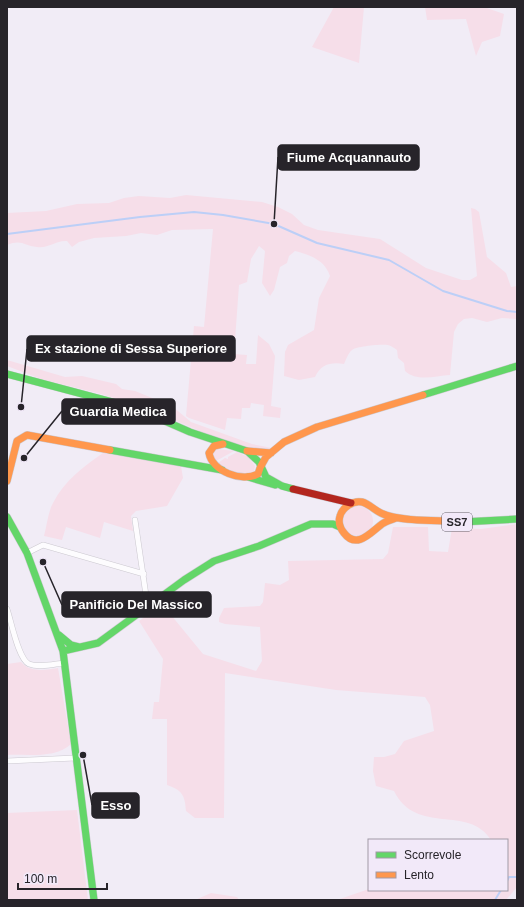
<svg xmlns="http://www.w3.org/2000/svg" width="524" height="907" viewBox="0 0 524 907" font-family="Arial,sans-serif">
<rect width="100%" height="100%" fill="#f1ecf6"/>
<path fill="#f6dee9" d="M334 7H364L359 63 312 47Z
M425 7H484L504 14 500 36 482 42 476 56 466 19 427 20Z
M186 195 262 202 278 207 292 214 304 225 318 230 380 239 426 268 462 280H470L477 276 471 208 475 209 479 212 487 257 506 273 511 287 517 286V319L502 318 487 322 472 318 464 319 458 324 454 332 450 375C435 376 417 382 405 371L404 363 398 358 397 350C394 348 392 346 388 345 382 344 357 346 352 350 348 353 346 360 344 364 331 362 321 364 315 377L299 380 284 376 285 352 288 345 314 330 319 298 330 276C325 260 310 255 295 251L289 256 287 263 280 267 274 290 270 296 262 283 265 251 259 246 251 259 247 282 239 285 234 354 247 355 246 364H256L258 335 269 344 275 356 271 406 281 408 280 418 263 416 264 405 251 403 250 408H242L241 419 227 418 225 430 189 418 186 416 194 326 204 327 213 229 172 230 157 235 141 233 126 236 94 238 79 242 72 247 67 241C56 240 48 249 37 247 24 246 22 239 7 245V213L46 211 77 204 109 203 124 198 139 196 170 198Z
M7 360 65 377 82 376 116 384 122 389 135 391 172 406 191 422 252 444 272 448 270 450H255L225 442 149 409 101 394 41 379 7 366Z
M217 449 234 451 216 461 213 457V453Z
M237 452 248 457 255 466 254 471C243 478 227 469 218 463L225 458 228 459V457Z
M103 453 181 466 183 478 167 506 136 511 131 516 133 531 104 522 100 538 66 527 62 540 44 536C47 525 48 512 53 503 65 480 83 467 103 453Z
M343 521a15 15 0 1 1 30 0a15 15 0 1 1-30 0Z
M517 524V887L506 900H337L369 889 507 890V840H491C469 804 416 836 394 791L376 786 373 771 374 757H384L395 754 404 741 434 731 430 705 425 697 336 690 225 673 224 818H195L186 811C185 795 182 790 167 785V719H152L154 702H159L163 659 139 621 162 604 203 654 256 671 262 661 260 627 225 624 219 622V618L224 608 260 606 263 602 265 583 280 585 289 580 288 561 383 559 388 553 393 527H428L429 551 448 552 452 528 481 529Z
M21 662C30 673 46 670 58 668L71 744C56 759 26 754 7 755V664Z
M77 810 88 900H7V813Z
M211 893 237 897 239 900H195Z"/>
<g fill="none" stroke-linecap="round" stroke-linejoin="round">
<path stroke="#bccff7" stroke-width="2" d="M7 234 140 217 194 212 223 215 274 224 317 243 389 260 443 291 507 311 517 312
M507 881 509 877H517
M495 900 501 890"/>
<defs>
<path id="street" d="M135 520 148 609
M27 553 43 545 144 574
M7 609C11 620 18 659 29 664 39 668 54 664 64 663
M7 761 75 758"/>
<path id="fast" d="M7 374 135 408 190 432 247 451 259 462 266 477 282 486 293 489
M423 395 517 366
M110 450 222 470
M248 477 275 485
M7 517 27 553 63 651 94 900
M444 521 462 522 517 519
M59 635 71 645 79 647
M63 651 98 643 184 580 214 561 259 546 311 524H333L340 527"/>
<path id="slow" d="M223 444 214 446 209 453C212 471 242 483 258 474L260 468
M247 451 271 453
M261 466 266 457 284 442 317 427 423 395
M7 481 17 441 27 435 110 450
M396 518C391 520 386 521 382 524 371 532 357 550 344 533 340 528 338 522 340 516 342 508 353 500 362 502 370 504 377 513 386 515 404 521 425 520 444 521"/>
<path id="jam" d="M293 489 351 503"/>
</defs>
<use href="#street" stroke="#ccc9d0" stroke-width="6"/>
<use href="#fast" stroke="#ccc9d0" stroke-width="8"/>
<use href="#slow" stroke="#ccc9d0" stroke-width="8"/>
<use href="#jam" stroke="#ccc9d0" stroke-width="8"/>
<use href="#street" stroke="#fdfcfe" stroke-width="5"/>
<use href="#fast" stroke="#63d668" stroke-width="7"/>
<use href="#slow" stroke="#ff974d" stroke-width="7"/>
<use href="#jam" stroke="#b3261e" stroke-width="7"/>
</g>
<g text-anchor="middle" dominant-baseline="central" stroke-width="3.5" stroke-linejoin="round" paint-order="stroke">
<rect fill="#f2e9f9" stroke="#645f68" stroke-width="1" x="442" y="513" width="30" height="18" rx="3"/>
<g font-size="11" font-weight="bold" fill="#27242a">
<text x="457" y="522">SS7</text>
</g>
</g>
<path fill="none" stroke="#27242a" stroke-width="1.5" d="M274 224L278 157M21 407L27 349M24 458L62 411M43 562L62 605M83 755L92 805"/>
<g fill="#27242a" stroke="#f2e9f9" stroke-width="1.5">
<circle cx="274" cy="224" r="4"/>
<circle cx="21" cy="407" r="4"/>
<circle cx="24" cy="458" r="4"/>
<circle cx="43" cy="562" r="4"/>
<circle cx="83" cy="755" r="4"/>
</g>
<g fill="#27242a" stroke="#27242a" stroke-width="1.5">
<rect x="278" y="145" width="141" height="25" rx="4"/>
<rect x="27" y="336" width="208" height="25" rx="4"/>
<rect x="62" y="399" width="113" height="25" rx="4"/>
<rect x="62" y="592" width="149" height="25" rx="4"/>
<rect x="92" y="793" width="47" height="25" rx="4"/>
</g>
<g font-size="13" text-anchor="middle" font-weight="bold" fill="#fff">
<text x="349" y="162">Fiume Acquannauto</text>
<text x="131" y="353">Ex stazione di Sessa Superiore</text>
<text x="118" y="416">Guardia Medica</text>
<text x="136" y="609">Panificio Del Massico</text>
<text x="116" y="810">Esso</text>
</g>
<rect width="524" height="907" fill="none" stroke="#27242a" stroke-width="16"/>
<rect x="368" y="839" width="140" height="52" fill="#f2e9f9" stroke="#a19aa6"/>
<rect x="376" y="852" width="20" height="6" fill="#63d668" stroke="#a19aa6"/>
<text x="404" y="859" font-size="12" fill="#27242a">Scorrevole</text>
<rect x="376" y="872" width="20" height="6" fill="#ff974d" stroke="#a19aa6"/>
<text x="404" y="879" font-size="12" fill="#27242a">Lento</text>
<path d="M18 883v6h89v-6" fill="none" stroke="#27242a" stroke-width="2"/>
<text x="24" y="883" font-size="12" fill="#27242a" stroke="#f2e9f9" stroke-width="3" paint-order="stroke">100 m</text>
</svg>
